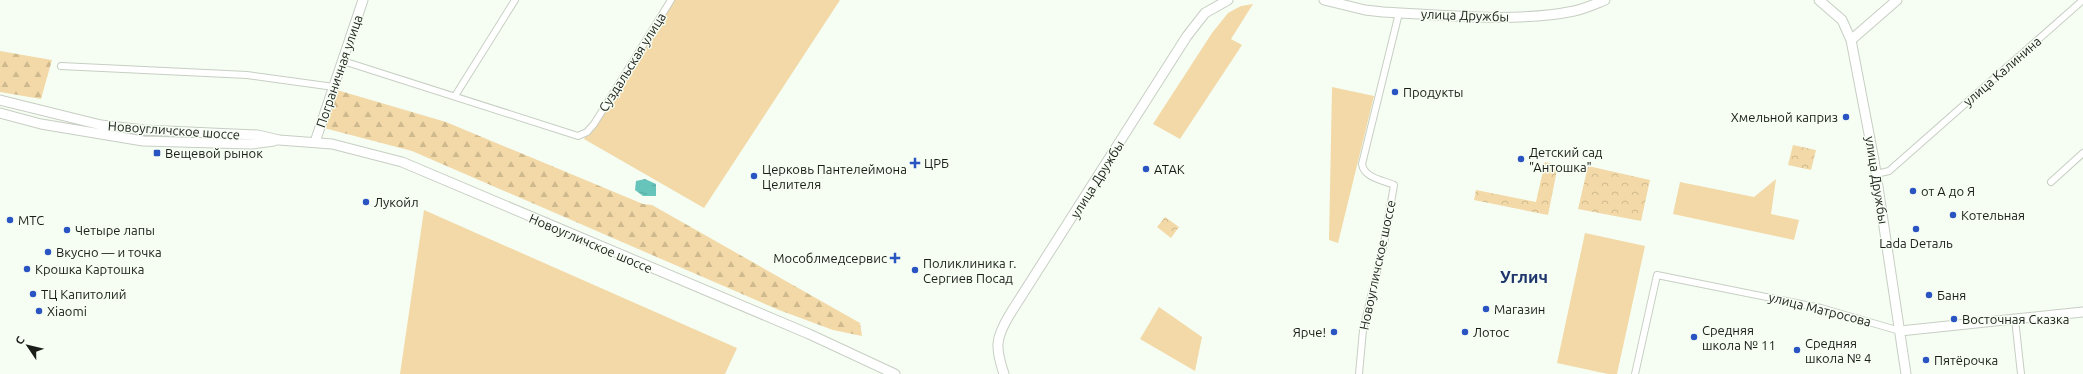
<svg xmlns="http://www.w3.org/2000/svg" width="2083" height="374" viewBox="0 0 2083 374" font-family="Ubuntu,sans-serif">
<defs>
<pattern id="forest-firs" width="22" height="20" patternUnits="userSpaceOnUse"><rect width="22" height="20" fill="#f2d9a7"/><path d="M5 1l3.5 6h-7zM16 11l3.5 6h-7z" fill="#cfba8f"/></pattern>
<pattern id="park-crowns" width="20" height="18" patternUnits="userSpaceOnUse"><rect width="20" height="18" fill="#f2d9a7"/><path d="M2 6a3 3 0 1 1 6 0M12 15a3 3 0 1 1 6 0" fill="none" stroke="#cfba8f"/></pattern>
<pattern id="water-ripples" width="26" height="14" patternUnits="userSpaceOnUse"><rect width="26" height="14" fill="#66c4bb"/><path d="M2 4q2-2 4 0t4 0M15 11q2-2 4 0t4 0" fill="none" stroke="#58a8a0"/></pattern>
</defs>
<rect width="100%" height="100%" fill="#f6fef3"/>
<path fill="#f2d9a7" d="M671 0H840L704 208 584 139Z
M1253 4 1231 39 1242 45 1180 139 1153 124 1212 33 1228 13 1241 6Z
M1332 87 1374 96 1338 243 1329 240Z
M1776 179 1771 214 1799 220 1794 240 1673 214 1680 182 1754 197Z
M424 210 737 348 725 374H400Z
M1585 233 1645 246 1617 374H1608L1557 363Z
M1159 307 1202 337 1195 371 1140 339Z"/>
<path fill="url(#forest-firs)" d="M0 51 52 60 41 99 0 92Z
M337 90 446 122 643 204 652 205 860 323 862 336 833 330 779 310 412 151 324 128Z"/>
<path fill="url(#park-crowns)" d="M1793 145 1816 150 1811 170 1788 165Z
M1545 162 1558 165 1548 215 1474 200 1476 190 1536 202Z
M1588 166 1650 180 1641 221 1578 209Z
M1165 217 1179 227 1171 238 1157 227Z"/>
<path fill="url(#water-ripples)" d="M645 179 656 184V196H643L635 190 636 181Z"/>
<g fill="none" stroke-linecap="round" stroke-linejoin="round">
<defs>
<path id="street" d="M343 61 578 136 587 132 594 124 671 0
M61 66 247 75 334 87
M455 96 515 0
M1876 174 1889 171 2083 0
M2051 182 2083 153
M2015 319 2021 374
M1359 374 1363 330 1385 238 1394 185C1383 180 1364 178 1362 164L1399 13
M1635 374 1657 275 1821 308 1900 331"/>
<path id="secondary" d="M1324 0 1365 10 1383 12C1441 15 1517 23 1574 11 1584 9 1595 4 1605 0
M1819 0 1842 20 1851 40 1874 160 1906 374
M1851 40 1897 0
M0 100 101 125 144 130 258 135 279 140 332 144 402 162 809 334 895 374
M0 113 41 124 143 141 251 144 274 141
M315 142 363 0
M1900 331 2083 312
M1004 374C995 347 995 339 1010 314L1187 36 1205 13 1228 0"/>
</defs>
<use href="#street" stroke="#c7cec3" stroke-width="8"/>
<use href="#secondary" stroke="#c7cec3" stroke-width="11"/>
<use href="#street" stroke="#fff" stroke-width="6"/>
<use href="#secondary" stroke="#fff" stroke-width="9"/>
</g>
<g fill="#2b54c3" stroke="#f6fef3" stroke-width="1.5">
<circle cx="1395" cy="92" r="4"/>
<circle cx="1846" cy="117" r="4"/>
<rect x="153" y="149" width="8" height="8" rx="2"/>
<circle cx="1521" cy="159" r="4"/>
<path d="M913 157h4v4h4v4h-4v4h-4v-4h-4v-4h4z"/>
<circle cx="1146" cy="169" r="4"/>
<circle cx="754" cy="176" r="4"/>
<circle cx="1913" cy="191" r="4"/>
<circle cx="366" cy="202" r="4"/>
<circle cx="1953" cy="215" r="4"/>
<circle cx="10" cy="220" r="4"/>
<circle cx="1916" cy="229" r="4"/>
<circle cx="67" cy="230" r="4"/>
<circle cx="48" cy="252" r="4"/>
<path d="M893 252h4v4h4v4h-4v4h-4v-4h-4v-4h4z"/>
<circle cx="27" cy="269" r="4"/>
<circle cx="915" cy="270" r="4"/>
<circle cx="33" cy="294" r="4"/>
<circle cx="1929" cy="295" r="4"/>
<circle cx="1486" cy="309" r="4"/>
<circle cx="39" cy="311" r="4"/>
<circle cx="1954" cy="319" r="4"/>
<circle cx="1334" cy="332" r="4"/>
<circle cx="1465" cy="332" r="4"/>
<circle cx="1694" cy="337" r="4"/>
<circle cx="1797" cy="350" r="4"/>
<circle cx="1926" cy="360" r="4"/>
</g>
<g text-anchor="middle" dominant-baseline="central" stroke-width="3" stroke-linejoin="round" paint-order="stroke">
<g font-size="13" fill="#1b1d19" stroke="#f6fef3">
<text transform="translate(1465 15) rotate(2)">улица Дружбы</text>
<text transform="translate(632 62) rotate(-58)">Суздальская улица</text>
<text transform="translate(339 71) rotate(-71)">Пограничная улица</text>
<text transform="translate(2002 71) rotate(-41)">улица Калинина</text>
<text transform="translate(174 130) rotate(4)">Новоугличское шоссе</text>
<text transform="translate(1097 179) rotate(-58)">улица Дружбы</text>
<text transform="translate(1877 180) rotate(81)">улица Дружбы</text>
<text transform="translate(591 243) rotate(23)">Новоугличское шоссе</text>
<text transform="translate(1377 265) rotate(-78)">Новоугличское шоссе</text>
<text transform="translate(1820 309) rotate(14)">улица Матросова</text>
</g>
<g font-size="13" fill="#1b1d19" stroke="#f6fef3" text-anchor="start">
<text x="1403" y="92">Продукты</text>
<text x="1838" y="117" text-anchor="end">Хмельной каприз</text>
<text x="1529" y="152">Детский сад<tspan x="1529" dy="15">"Антошка"</tspan></text>
<text x="165" y="153">Вещевой рынок</text>
<text x="924" y="163">ЦРБ</text>
<text x="762" y="169">Церковь Пантелеймона<tspan x="762" dy="15">Целителя</tspan></text>
<text x="1154" y="169">АТАК</text>
<text x="1921" y="191">от А до Я</text>
<text x="374" y="202">Лукойл</text>
<text x="1961" y="215">Котельная</text>
<text x="18" y="220">МТС</text>
<text x="75" y="230">Четыре лапы</text>
<text x="1916" y="243" text-anchor="middle">Lada Dеталь</text>
<text x="56" y="252">Вкусно — и точка</text>
<text x="887" y="258" text-anchor="end">Мособлмедсервис</text>
<text x="923" y="263">Поликлиника г.<tspan x="923" dy="15">Сергиев Посад</tspan></text>
<text x="35" y="269">Крошка Картошка</text>
<text x="41" y="294">ТЦ Капитолий</text>
<text x="1937" y="295">Баня</text>
<text x="1494" y="309">Магазин</text>
<text x="47" y="311">Xiaomi</text>
<text x="1962" y="319">Восточная Сказка</text>
<text x="1702" y="330">Средняя<tspan x="1702" dy="15">школа № 11</tspan></text>
<text x="1326" y="332" text-anchor="end">Ярче!</text>
<text x="1473" y="332">Лотос</text>
<text x="1805" y="343">Средняя<tspan x="1805" dy="15">школа № 4</tspan></text>
<text x="1934" y="360">Пятёрочка</text>
</g>
<g font-size="17" font-weight="bold" fill="#20376e" stroke="#f6fef3">
<text x="1524" y="276">Углич</text>
</g>
</g>
<g transform="translate(28 346) rotate(305)" stroke="#f6fef3" stroke-width="3" paint-order="stroke">
<path d="M0-3L7 15L0 10L-7 15Z" fill="#1b1d19"/>
<text y="-6" font-size="11" font-weight="bold" text-anchor="middle" fill="#1b1d19">С</text>
</g>
</svg>
